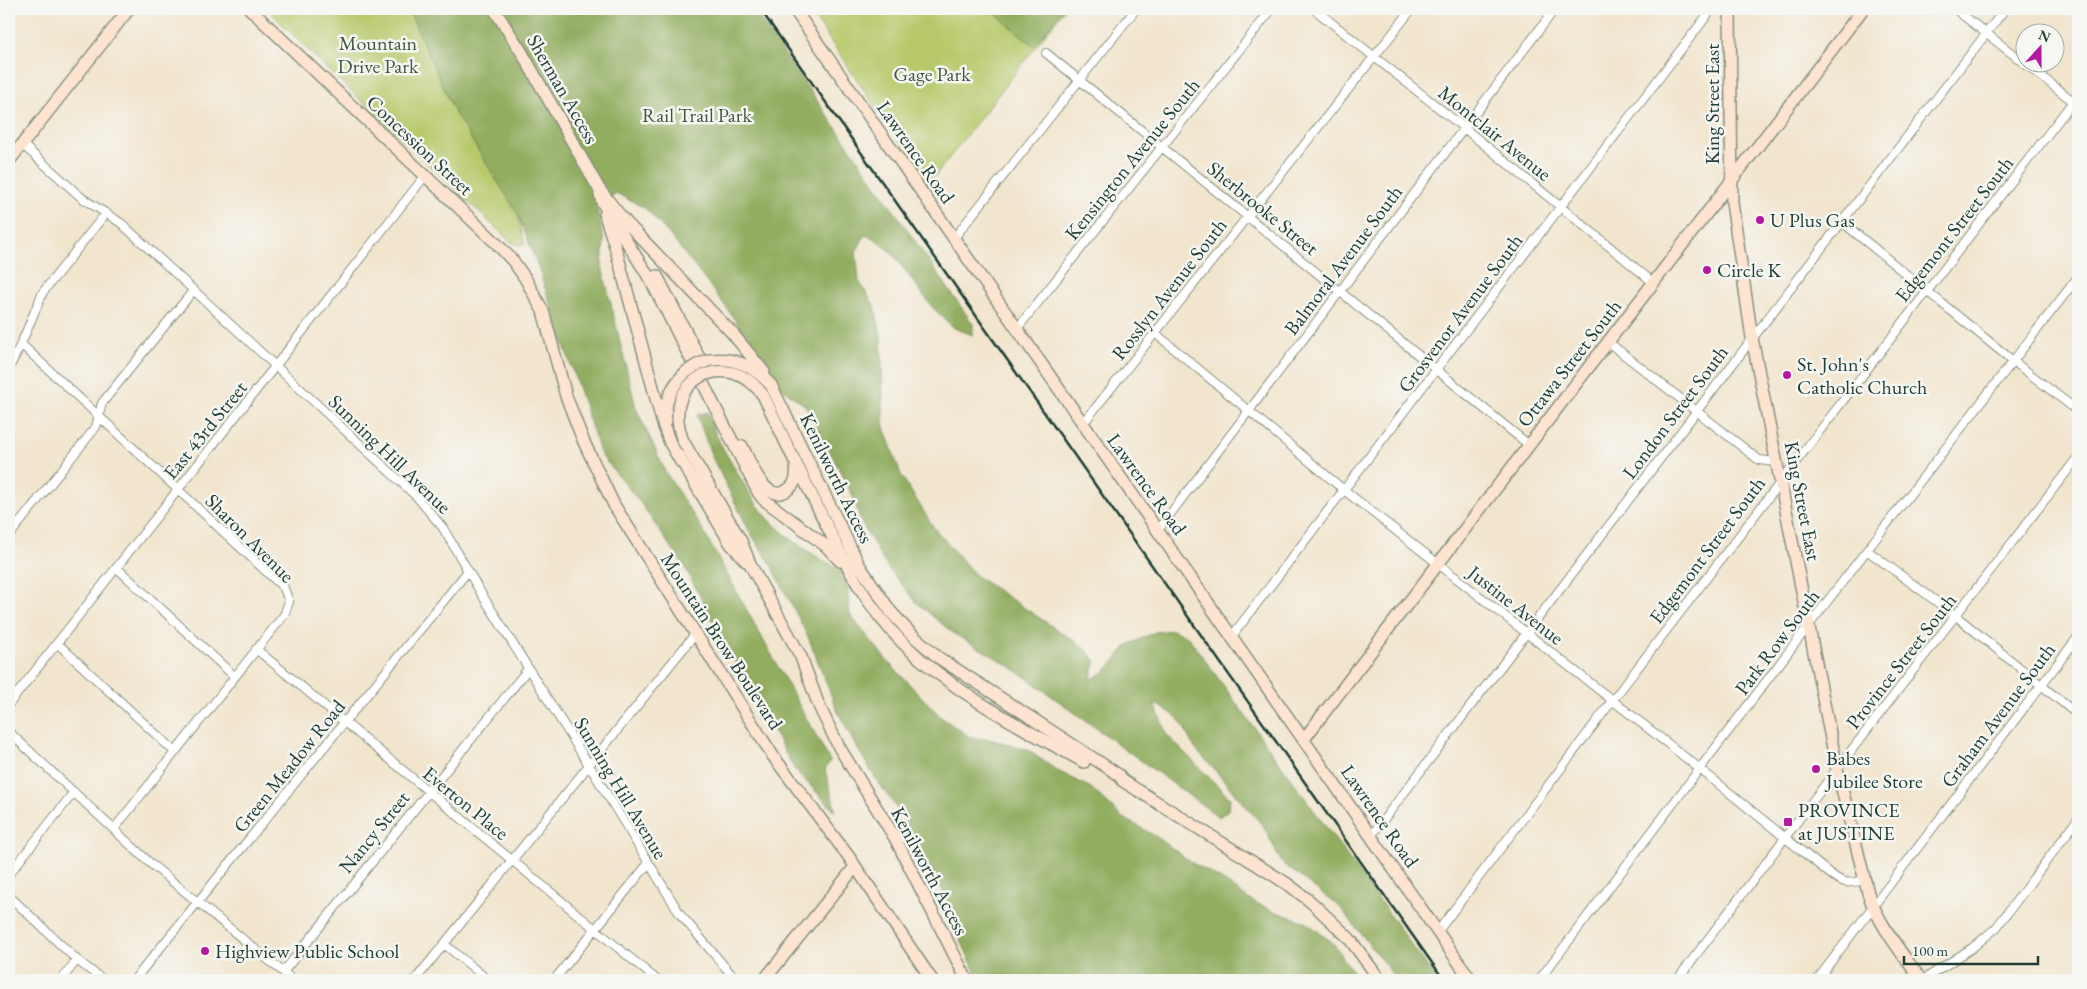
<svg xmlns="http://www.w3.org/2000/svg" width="2087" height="989" viewBox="0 0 2087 989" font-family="'EB Garamond',serif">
<rect width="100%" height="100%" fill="#f6f6f2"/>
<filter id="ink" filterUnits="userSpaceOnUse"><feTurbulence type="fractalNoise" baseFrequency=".02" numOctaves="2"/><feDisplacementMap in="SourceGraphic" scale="10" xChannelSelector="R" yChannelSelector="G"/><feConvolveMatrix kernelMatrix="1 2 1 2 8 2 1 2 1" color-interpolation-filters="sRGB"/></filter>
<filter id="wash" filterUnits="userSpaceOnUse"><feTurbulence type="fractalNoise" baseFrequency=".0096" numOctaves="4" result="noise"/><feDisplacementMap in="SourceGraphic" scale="20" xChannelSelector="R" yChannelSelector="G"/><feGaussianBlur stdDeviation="1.12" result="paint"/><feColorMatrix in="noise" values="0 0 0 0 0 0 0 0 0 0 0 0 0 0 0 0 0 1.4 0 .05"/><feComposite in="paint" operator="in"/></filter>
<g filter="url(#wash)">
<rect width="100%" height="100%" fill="#f2e5ce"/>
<path fill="#b8c96c" stroke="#6c8350" d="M267 9H408L456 115 518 214 525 245 512 243 316 58Z
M809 9H1065L928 185Z"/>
<path fill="#92ad60" stroke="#58754a" d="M408 9H753L973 324V335L954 328 932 307 893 254 874 238 865 235 856 252 859 281 875 307 881 336 884 427 901 475 934 528 976 576 1085 648 1096 661 1090 680 1106 671 1128 645 1155 632 1173 630 1189 638 1437 980H1397L1340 907 1282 863 1264 827 1207 761C1190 747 1191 738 1180 721 1175 714 1162 708 1154 703L1167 735 1230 798 1228 810 1219 817 1010 666 953 633 918 604 887 567 861 522 852 494 806 406 783 389 723 303 669 234 645 208 616 193 597 209 604 241 602 267 636 408 666 473 702 529 830 761 825 770 836 812 795 770 720 635 686 569 639 501 601 455 537 264 518 214 456 115Z
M990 9H1063L1034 46Z
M708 412C712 430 722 447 732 464 743 482 753 502 768 518 789 541 816 557 843 571L848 589 850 615 889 663 942 718 970 737 993 740 1028 750 1056 770 1091 788 1122 817 1157 837 1191 862 1228 884 1248 899 1273 911 1306 922 1334 944 1358 980H979L959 936 944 893 901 814 876 779 854 743 837 710 809 639 771 564 751 534 712 457 697 415Z"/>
</g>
<g filter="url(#ink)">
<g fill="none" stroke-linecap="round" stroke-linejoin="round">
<defs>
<path id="street" d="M1314 9 1464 128 1654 283
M1955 9 2078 105
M1046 53 1529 445
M23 145 82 198 121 223 417 497 443 528 481 593 589 765 680 914 736 980
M1842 222 2013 361 2078 411
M954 238 1136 9
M1016 330 1272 9
M1155 333 1344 490 1700 769 1829 873C1843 884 1848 884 1865 880
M1608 342 1759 460 1776 462
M21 344 284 588 289 602 284 615 114 829
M9 368 21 344 43 292 106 213
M1082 425 1412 9
M1158 530 1555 9
M9 536 96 427 102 403 193 291
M1868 551 1956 616 2078 715
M117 568 234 676
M1232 636 1712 9
M57 643 175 752
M256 649 657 980
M9 704 425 176
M9 732 151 864 293 980
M1371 836 2005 9
M9 874 74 792
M9 896 77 960 103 980
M1438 931 1612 701 2078 95
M444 944 488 980
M284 971 528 669
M61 980 77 960
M134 980 468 571
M415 980 696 633
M554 980 648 864
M1539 980 1809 625 2078 277
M1677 980 1837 769 2078 457
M1817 980 2078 637
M1923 980 1972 948 1996 928 2078 819"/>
<path id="secondary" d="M250 9 496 243 513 261 525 278 543 311 566 396 583 440 614 505 773 756 849 857 932 980
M494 9 521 51 599 189 622 218 733 334 764 372
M794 9 1471 980
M1730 9 1732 203 1752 338 1837 769 1868 893C1879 925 1902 953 1921 980
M9 161 129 9
M599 189 602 202 650 279 665 308 758 492 763 499 826 546 840 561
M605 215 615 246 662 421 670 443 681 462
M657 276 706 371
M710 360C736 357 753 366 771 385L859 565 891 612 910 633 939 658 1119 775 1123 781 1289 885 1311 902 1349 938 1380 980
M714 372C735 369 751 379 763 395 782 435 801 474 821 514 844 561 866 607 904 644 955 694 1023 728 1084 762
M694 381C675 397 675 420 683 441L741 541 751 566 801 657 819 706 839 747 895 838 967 980
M666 421C663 403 673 384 686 372
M742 446C750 461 766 509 790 488 796 483 797 475 796 467
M678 455 731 544 746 561
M1304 739 1863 9
M764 980 855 867"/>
</defs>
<use href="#street" stroke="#889181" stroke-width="10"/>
<use href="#secondary" stroke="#889181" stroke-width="14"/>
<use href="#street" stroke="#fff" stroke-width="8"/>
<use href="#secondary" stroke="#fde4d1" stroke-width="11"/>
<path stroke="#1f3d34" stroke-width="2.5" d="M760 9 1444 980"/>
<defs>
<path id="secondary-bridge" d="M686 372 697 365 710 360
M694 381 703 375 714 372"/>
</defs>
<use href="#secondary-bridge" stroke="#889181" stroke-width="14" stroke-linecap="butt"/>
<use href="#secondary-bridge" stroke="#fde4d1" stroke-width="11"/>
</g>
</g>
<g fill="#b5179e" stroke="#f6f6f2" stroke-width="2">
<circle cx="1760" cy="220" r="5"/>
<circle cx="1707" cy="270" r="5"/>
<circle cx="1787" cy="375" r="5"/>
<circle cx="1816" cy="769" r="5"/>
<rect x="1783" y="817" width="10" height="10" rx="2.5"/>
<circle cx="205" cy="951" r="5"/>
</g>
<g text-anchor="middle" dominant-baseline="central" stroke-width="5" stroke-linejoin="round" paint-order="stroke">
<g font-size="20" fill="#3e593f" stroke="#f6f6f2">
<text x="378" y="43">Mountain<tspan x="378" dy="23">Drive Park</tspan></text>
<text x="932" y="74">Gage Park</text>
<text x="697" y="115">Rail Trail Park</text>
</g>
<g font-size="20" fill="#1f3d34" stroke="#f6f6f2">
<text transform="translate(563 89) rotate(60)">Sherman Access</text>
<text transform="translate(1712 104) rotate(-90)">King Street East</text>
<text transform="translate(1495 133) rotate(39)">Montclair Avenue</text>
<text transform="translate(420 145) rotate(43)">Concession Street</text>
<text transform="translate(916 152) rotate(55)">Lawrence Road</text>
<text transform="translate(1132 159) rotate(-51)">Kensington Avenue South</text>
<text transform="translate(1263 208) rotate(39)">Sherbrooke Street</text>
<text transform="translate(1954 229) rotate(-52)">Edgemont Street South</text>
<text transform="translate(1343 260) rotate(-53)">Balmoral Avenue South</text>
<text transform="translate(1169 289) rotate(-52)">Rosslyn Avenue South</text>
<text transform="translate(1460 313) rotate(-53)">Grosvenor Avenue South</text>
<text transform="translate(1569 363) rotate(-52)">Ottawa Street South</text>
<text transform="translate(1675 412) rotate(-53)">London Street South</text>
<text transform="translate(205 430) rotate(-51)">East 43rd Street</text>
<text transform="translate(390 454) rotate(44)">Sunning Hill Avenue</text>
<text transform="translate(837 478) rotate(64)">Kenilworth Access</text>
<text transform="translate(1147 484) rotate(54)">Lawrence Road</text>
<text transform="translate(1803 501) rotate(79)">King Street East</text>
<text transform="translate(250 538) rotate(45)">Sharon Avenue</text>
<text transform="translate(1707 550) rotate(-53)">Edgemont Street South</text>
<text transform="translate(1516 605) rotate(38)">Justine Avenue</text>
<text transform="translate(722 641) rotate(57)">Mountain Brow Boulevard</text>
<text transform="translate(1777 642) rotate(-53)">Park Row South</text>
<text transform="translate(1901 661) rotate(-52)">Province Street South</text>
<text transform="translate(1998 715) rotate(-53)">Graham Avenue South</text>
<text transform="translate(289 766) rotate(-51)">Green Meadow Road</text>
<text transform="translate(621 788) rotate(59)">Sunning Hill Avenue</text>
<text transform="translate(466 803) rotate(39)">Everton Place</text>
<text transform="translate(1380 816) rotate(55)">Lawrence Road</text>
<text transform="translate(374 832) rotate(-51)">Nancy Street</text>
<text transform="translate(930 871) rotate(62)">Kenilworth Access</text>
</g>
<g font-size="20" fill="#1f3d34" stroke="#f6f6f2" text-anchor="start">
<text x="1770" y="220">U Plus Gas</text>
<text x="1717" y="270">Circle K</text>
<text x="1797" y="364">St. John's<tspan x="1797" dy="23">Catholic Church</tspan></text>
<text x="1826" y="758">Babes<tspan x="1826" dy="23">Jubilee Store</tspan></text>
<text x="1798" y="810">PROVINCE<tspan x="1798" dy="23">at JUSTINE</tspan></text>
<text x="215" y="951">Highview Public School</text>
</g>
</g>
<rect width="2087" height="989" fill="none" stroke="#f6f6f2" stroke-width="30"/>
<g transform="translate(2040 48) rotate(21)"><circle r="24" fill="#f6f6f2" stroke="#a0aca6"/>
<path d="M0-4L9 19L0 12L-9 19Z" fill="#b5179e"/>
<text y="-8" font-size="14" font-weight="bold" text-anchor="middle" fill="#1f3d34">N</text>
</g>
<path d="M1904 956v8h134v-8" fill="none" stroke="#1f3d34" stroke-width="2.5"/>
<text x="1912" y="956" font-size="15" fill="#1f3d34" stroke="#f6f6f2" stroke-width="4" paint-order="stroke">100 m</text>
</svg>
